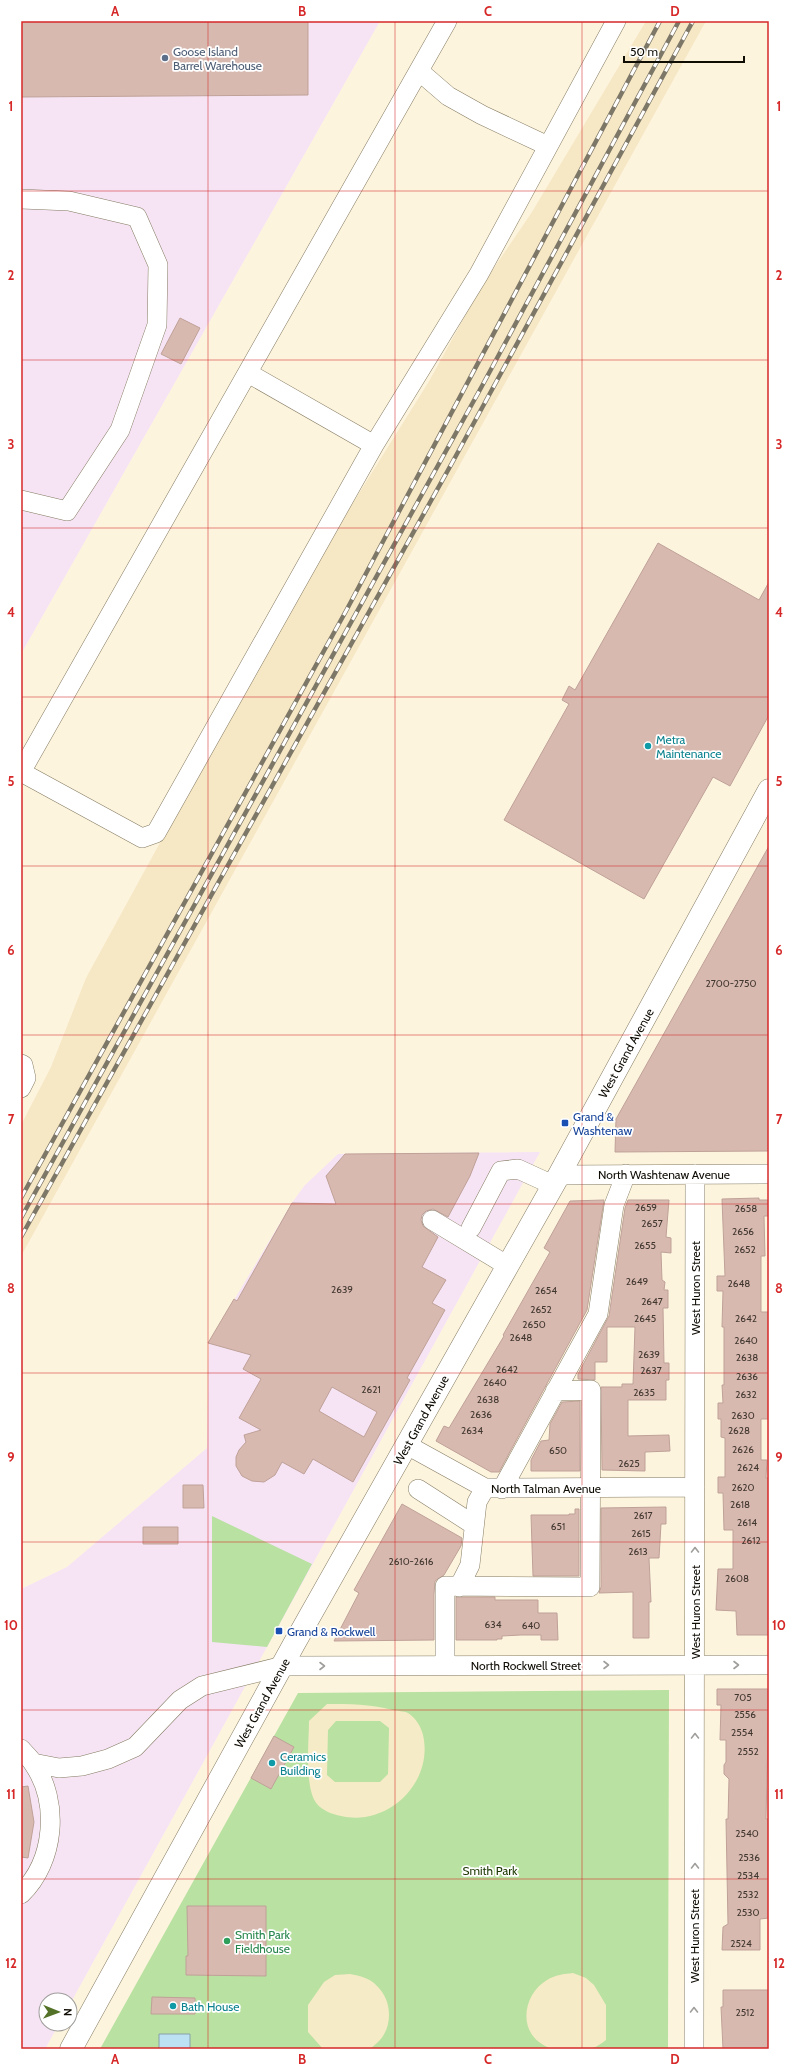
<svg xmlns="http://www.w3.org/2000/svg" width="790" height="2070" viewBox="0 0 790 2070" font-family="Cabin,sans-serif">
<rect width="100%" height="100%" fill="#fdf4de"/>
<path fill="#f6e7c5" d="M646 21H706L21 1256V1125L51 1067 86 978 296 594 428 383 481 287 532 212Z"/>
<path fill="#f6e4f5" d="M21 21H380L21 654Z
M540 1152 70 2004V2000H46V2024H59L45 2049H21V1589L67 1567 207 1448 209 1342 292 1203 304 1186 338 1154Z"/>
<path fill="#b9e1a1" d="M212 1516 312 1564 267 1647 212 1642Z
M669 1690 668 2049H100L298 1693Z"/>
<path fill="#f5ebc6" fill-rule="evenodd" d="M327 1704C351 1704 369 1704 393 1710 397 1711 404 1711 408 1713 416 1718 421 1727 423 1735 434 1782 388 1827 341 1816 332 1814 323 1811 317 1804 304 1789 309 1740 309 1721ZM336 1721H380L389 1728 388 1774 380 1782H335L327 1775 328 1730Z
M573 1973 586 1978 594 1985 606 2005V2040C592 2051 589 2049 572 2049 566 2049 559 2050 553 2049 548 2048 543 2045 539 2042 518 2026 525 1993 547 1980 555 1975 564 1974 573 1973Z
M350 1974C360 1976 370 1978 377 1986 393 2001 393 2029 377 2043 374 2045 372 2048 369 2049 357 2052 336 2049 323 2049L308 2032V2005L324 1982 335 1975Z"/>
<path fill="#bbe1f3" stroke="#87a1ab" d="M159 2034H190V2049H159Z"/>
<path fill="#d8b9b0" stroke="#bfa198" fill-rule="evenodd" d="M21 21H308V95L21 97Z
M180 318 200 328 181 364 161 354Z
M658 543 759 600 769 582V715L730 786 713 777 644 899 504 820 569 704 562 700 569 686 575 690Z
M769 846V1151L615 1152 616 1119Z
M479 1153 470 1176 448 1217 433 1209 426 1211 422 1215 421 1220 423 1226 438 1237 422 1267 446 1280 432 1303 445 1310 407 1378 410 1380 353 1482 313 1459 304 1474 282 1462 275 1475 264 1482 252 1481 242 1476 236 1466V1457L239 1450 246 1442 244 1435 261 1430 239 1418 261 1379 243 1369 251 1355 208 1343 234 1299 237 1301 292 1203 336 1204 326 1176 345 1154ZM332 1387 377 1412 364 1437 319 1411Z
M759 1198V1200H769V1216H764L765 1256H761V1312H769V1419H761V1460H767L766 1478H769V1635H737L736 1611 716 1610 718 1569H733V1530H724L723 1493H718V1477H725V1438L721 1437V1419H718V1403H723L722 1385H724V1327H722L723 1291H717V1276H725L722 1199Z
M604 1200 587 1310 499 1472H491L436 1441 444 1426 449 1428 504 1336 503 1335 550 1252 544 1248 570 1201Z
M628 1200H669L666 1237 671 1238V1253L661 1252 662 1280 665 1282 664 1290H668V1308H663L664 1363H669V1380H666V1400H628V1436L669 1435 670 1451 645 1452V1471L602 1470 601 1387H622V1384H633L635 1327H607V1362H595V1380L578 1379V1374L609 1316 625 1208Z
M580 1401V1471H531V1460L541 1441 549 1440 550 1424 562 1402Z
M183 1485H203L204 1508H183Z
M402 1504 462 1538 461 1546 444 1575 435 1581 434 1594V1640L334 1641 359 1593 354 1590Z
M666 1507V1524H661L659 1558H649L651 1602H649V1638H633V1592L599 1593 601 1587V1508Z
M575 1509H579V1576H533L531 1515H569V1514H575Z
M143 1527H178V1544H143Z
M456 1597H495V1600H538V1613H557L558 1640H541V1635H521L502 1636V1639H497V1640H456Z
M717 1689H769L766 1819H769V1918L760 1919V1950H722L723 1927 728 1924 726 1819H728L729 1779 724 1774V1765L726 1762V1740H720L721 1705H717Z
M274 1736 294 1747 271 1789 251 1778Z
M28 1786 34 1822 28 1858 21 1857V1787Z
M187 1906H266V1976L186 1975V1956H188Z
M723 1990H769V2049H723L721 2007H723Z
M152 1997 195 1998V2014H151Z"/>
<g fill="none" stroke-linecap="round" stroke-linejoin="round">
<defs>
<path id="minor" d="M419 71 448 96 482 115 548 146
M21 199 69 201 137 217 158 265 157 325 120 430 67 511 21 500
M248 373 374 445
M21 772 142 838 156 833 374 445 479 274 616 21
M21 772 447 21
M21 1064 23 1065 26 1078 21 1088
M559 1175 769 1174
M432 1220 508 1266
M471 1228 501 1171 518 1169 553 1185
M407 1445 485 1488 695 1487
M418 1489 474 1525
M502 1489 598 1314 614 1205 626 1174
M459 1587 470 1565 477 1502 485 1488
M445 1665V1586L590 1587 591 1390 555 1391
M21 1749C25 1754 30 1758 33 1763 60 1802 55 1861 21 1894
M33 1763 59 1768 82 1766 108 1759 135 1747 180 1700 202 1686 283 1666 769 1665
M694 2049 695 1174"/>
<path id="major" d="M71 2049 294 1644 559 1175 769 790"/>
</defs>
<use href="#minor" stroke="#857b62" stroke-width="20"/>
<use href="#major" stroke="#857b62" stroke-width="23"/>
<use href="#minor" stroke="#fff" stroke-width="19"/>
<use href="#major" stroke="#fff" stroke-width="22"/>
<defs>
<path id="rail" d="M21 1198 346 611 660 21
M21 1218 482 386 679 21
M21 1237 452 463 693 21"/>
</defs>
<use href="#rail" stroke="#7d7768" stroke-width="4.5"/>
<use href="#rail" stroke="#fff" stroke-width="3" stroke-dasharray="9" stroke-linecap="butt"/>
</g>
<defs><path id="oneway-chevron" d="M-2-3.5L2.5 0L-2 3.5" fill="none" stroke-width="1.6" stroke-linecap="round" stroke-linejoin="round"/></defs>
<g stroke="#9f9e9b">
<use href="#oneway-chevron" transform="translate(695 1550) rotate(-90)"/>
<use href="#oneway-chevron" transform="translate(606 1665)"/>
<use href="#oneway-chevron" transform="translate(736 1665)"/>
<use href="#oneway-chevron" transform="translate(322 1666)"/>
<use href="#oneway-chevron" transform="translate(695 1736) rotate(-90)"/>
<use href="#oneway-chevron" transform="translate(695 1866) rotate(-90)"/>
<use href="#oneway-chevron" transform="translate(694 2010) rotate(-90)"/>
</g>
<path fill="none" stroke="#d62828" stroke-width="1" stroke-opacity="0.55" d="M208 21V2049M395 21V2049M582 21V2049M21 191H769M21 360H769M21 528H769M21 697H769M21 866H769M21 1035H769M21 1204H769M21 1373H769M21 1542H769M21 1710H769M21 1879H769"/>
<circle fill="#5c6f8a" stroke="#fff" stroke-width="1.5" cx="165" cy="58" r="4"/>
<g fill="#0f9aa8" stroke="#fff" stroke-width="1.5">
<circle cx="648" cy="746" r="4"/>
<circle cx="272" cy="1763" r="4"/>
<circle cx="173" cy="2006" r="4"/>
</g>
<g fill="#1a4fb4" stroke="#fff" stroke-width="1.5">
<rect x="561" y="1119" width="8" height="8" rx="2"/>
<rect x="275" y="1627" width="8" height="8" rx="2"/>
</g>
<circle fill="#2e9e5b" stroke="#fff" stroke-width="1.5" cx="227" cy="1941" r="4"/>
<g text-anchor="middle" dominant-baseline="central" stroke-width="3.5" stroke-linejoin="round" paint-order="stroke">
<g font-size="10" fill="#41372f">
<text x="731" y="983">2700-2750</text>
<text x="646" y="1207">2659</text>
<text x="746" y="1208">2658</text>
<text x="652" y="1223">2657</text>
<text x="743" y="1231">2656</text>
<text x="645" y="1245">2655</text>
<text x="745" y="1249">2652</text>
<text x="637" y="1281">2649</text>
<text x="739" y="1283">2648</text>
<text x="342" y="1289">2639</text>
<text x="546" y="1290">2654</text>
<text x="652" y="1301">2647</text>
<text x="541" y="1309">2652</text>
<text x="645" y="1318">2645</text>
<text x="746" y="1318">2642</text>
<text x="534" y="1324">2650</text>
<text x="521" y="1337">2648</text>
<text x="746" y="1340">2640</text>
<text x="649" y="1354">2639</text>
<text x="747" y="1357">2638</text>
<text x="507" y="1369">2642</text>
<text x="651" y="1370">2637</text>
<text x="747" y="1376">2636</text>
<text x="495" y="1382">2640</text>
<text x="371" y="1389">2621</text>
<text x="644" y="1392">2635</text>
<text x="746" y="1394">2632</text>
<text x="488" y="1399">2638</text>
<text x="481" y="1414">2636</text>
<text x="743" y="1415">2630</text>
<text x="472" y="1430">2634</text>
<text x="739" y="1430">2628</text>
<text x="743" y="1449">2626</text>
<text x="558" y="1450">650</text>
<text x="629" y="1463">2625</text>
<text x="748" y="1467">2624</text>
<text x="743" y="1487">2620</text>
<text x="740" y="1504">2618</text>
<text x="643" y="1515">2617</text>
<text x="747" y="1522">2614</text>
<text x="558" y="1526">651</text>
<text x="641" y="1533">2615</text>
<text x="751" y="1540">2612</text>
<text x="638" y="1551">2613</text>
<text x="411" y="1561">2610-2616</text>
<text x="737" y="1578">2608</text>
<text x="493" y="1624">634</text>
<text x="531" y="1625">640</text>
<text x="743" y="1697">705</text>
<text x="745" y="1714">2556</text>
<text x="742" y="1732">2554</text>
<text x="748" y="1751">2552</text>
<text x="747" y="1833">2540</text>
<text x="749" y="1857">2536</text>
<text x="748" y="1875">2534</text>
<text x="748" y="1894">2532</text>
<text x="748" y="1912">2530</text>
<text x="741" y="1943">2524</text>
<text x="745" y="2012">2512</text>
</g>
<g font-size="12" fill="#4e5e75" stroke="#fff" text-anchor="start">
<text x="173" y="51">Goose Island<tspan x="173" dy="14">Barrel Warehouse</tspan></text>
</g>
<g font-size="12" fill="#0d838f" stroke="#fff" text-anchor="start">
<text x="656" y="739">Metra<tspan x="656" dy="14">Maintenance</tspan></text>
<text x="280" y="1756">Ceramics<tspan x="280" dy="14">Building</tspan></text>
<text x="181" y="2006">Bath House</text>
</g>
<g font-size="12" fill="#0f0c04" stroke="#fff">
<text transform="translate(626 1053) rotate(-61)">West Grand Avenue</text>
<text x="664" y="1174">North Washtenaw Avenue</text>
<text transform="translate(695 1288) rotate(-90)">West Huron Street</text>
<text transform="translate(421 1420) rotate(-61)">West Grand Avenue</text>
<text x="546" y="1488">North Talman Avenue</text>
<text transform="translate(695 1612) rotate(-90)">West Huron Street</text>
<text x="526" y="1665">North Rockwell Street</text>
<text transform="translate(262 1703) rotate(-61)">West Grand Avenue</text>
<text transform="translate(694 1936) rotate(-90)">West Huron Street</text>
</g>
<g font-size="12" fill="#164399" stroke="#fff" text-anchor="start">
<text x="573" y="1116">Grand &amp;<tspan x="573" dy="14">Washtenaw</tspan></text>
<text x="287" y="1631">Grand &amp; Rockwell</text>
</g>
<g font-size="12" fill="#1a3800" stroke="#fff">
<text x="490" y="1870">Smith Park</text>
</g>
<g font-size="12" fill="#27864d" stroke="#fff" text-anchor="start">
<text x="235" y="1934">Smith Park<tspan x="235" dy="14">Fieldhouse</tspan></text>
</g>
</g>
<rect width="790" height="2070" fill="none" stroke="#ffffff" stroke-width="44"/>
<g transform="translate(58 2012) rotate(91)"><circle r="19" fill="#ffffff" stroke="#9f9e9b"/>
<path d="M0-3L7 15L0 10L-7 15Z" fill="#547227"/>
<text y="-6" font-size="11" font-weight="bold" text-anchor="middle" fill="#0f0c04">N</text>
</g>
<path d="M624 56v6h120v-6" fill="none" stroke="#0f0c04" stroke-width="2"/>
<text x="630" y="56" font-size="12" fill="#0f0c04" stroke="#ffffff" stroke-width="3" paint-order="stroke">50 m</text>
<rect x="22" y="22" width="746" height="2026" fill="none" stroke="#d62828" stroke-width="1.5"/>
<g font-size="13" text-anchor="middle" font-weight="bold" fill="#d62828">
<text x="115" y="16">A</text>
<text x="302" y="16">B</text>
<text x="488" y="16">C</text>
<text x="675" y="16">D</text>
<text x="11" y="111">1</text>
<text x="779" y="111">1</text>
<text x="11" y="280">2</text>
<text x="779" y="280">2</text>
<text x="11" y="449">3</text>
<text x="779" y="449">3</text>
<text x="11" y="617">4</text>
<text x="779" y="617">4</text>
<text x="11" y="786">5</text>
<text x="779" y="786">5</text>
<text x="11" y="955">6</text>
<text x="779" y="955">6</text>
<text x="11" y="1124">7</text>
<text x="779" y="1124">7</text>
<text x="11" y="1293">8</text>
<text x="779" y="1293">8</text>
<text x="11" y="1462">9</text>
<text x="779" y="1462">9</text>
<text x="11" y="1630">10</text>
<text x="779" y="1630">10</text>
<text x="11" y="1799">11</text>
<text x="779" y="1799">11</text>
<text x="11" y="1968">12</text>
<text x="779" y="1968">12</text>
<text x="115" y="2064">A</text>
<text x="302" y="2064">B</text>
<text x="488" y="2064">C</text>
<text x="675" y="2064">D</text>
</g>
</svg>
